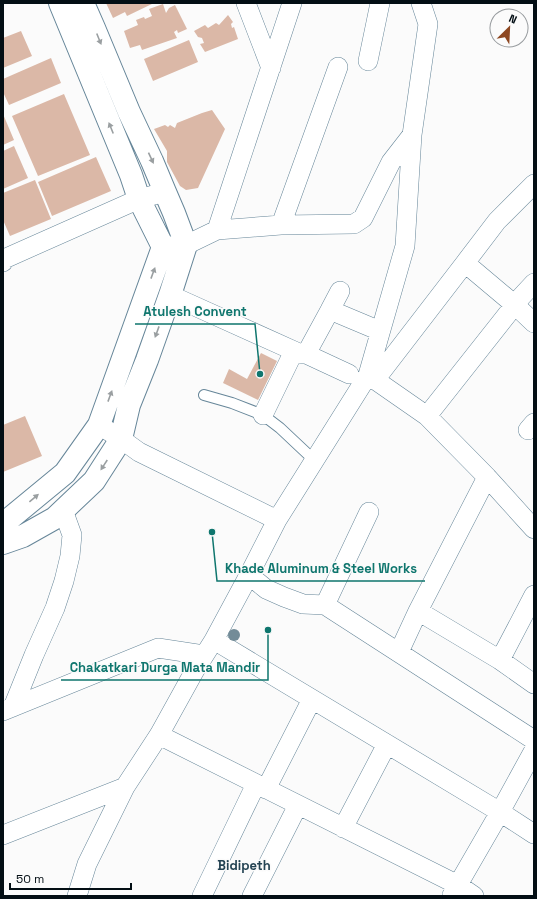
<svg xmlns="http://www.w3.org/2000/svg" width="537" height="899" viewBox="0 0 537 899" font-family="'Space Grotesk',sans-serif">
<rect width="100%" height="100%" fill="#fbfbfb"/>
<path fill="#dbb8a7" d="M106 3H154L127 16 125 12 113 18Z
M163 4 166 13 169 8 175 5 187 29 178 33 177 30 174 32 177 38 142 50 140 45 130 48 124 31 138 25 136 20 144 17 145 19 152 16 149 9Z
M228 15 233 22 231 24 232 28 234 27 238 39 205 52 200 44 204 43 202 38 198 37 194 31 205 25 208 28 216 23 219 25Z
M21 31 32 56 3 68V38Z
M189 40 198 62 153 81 144 59Z
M51 58 61 83 9 105 3 92V79Z
M64 94 90 155 38 176 12 116Z
M212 110 225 129 198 188 186 190 180 186 167 162V151L154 129 165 125 168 127 170 125 175 128 177 123 202 113Z
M3 114 14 140 3 145Z
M14 146 28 178 3 189V151Z
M96 157 111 191 52 216 38 182Z
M35 180 51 219 10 236 3 220V193Z
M261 353 277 361 258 400 223 383 229 369 247 379Z
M25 416 42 456 3 472V425Z"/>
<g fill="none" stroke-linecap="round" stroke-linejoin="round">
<defs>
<path id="service" d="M204 395 232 403 263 415 280 428 314 460"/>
<path id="minor" d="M246 3 271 68
M368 61 380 3
M281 225 338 67
M217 230 281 225 354 224 363 218 391 162 412 135
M171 246 186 245 217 230 292 3
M3 262 4 259 139 199 165 192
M465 263 497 221 534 184
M170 295 301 354H306L330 310 380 331
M330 310 340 291
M306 354 349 374
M368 375 405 246 412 135 428 24 421 3
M375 380 465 263 515 305 534 323
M263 415 294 351
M99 425 121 439 139 452 277 520 368 375 427 416 521 297 534 283
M528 430 534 423
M487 477 534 529
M249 575 266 589 284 597 303 604 325 605 534 740
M325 605 369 512
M418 611 500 660 534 595
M214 640 500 812 534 834
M399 652 418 611 487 477 427 416
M500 660 534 684
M13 707 34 655 55 608 64 581 70 556 72 535 63 510
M3 711 158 648 204 655
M159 735 458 885 474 896
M266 789 312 699
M343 828 387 744
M3 835 125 787 159 735 195 670 214 640 249 575 277 520
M452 895 500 812 534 750
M77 896 87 864 125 787
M202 896 256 784
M252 896 298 805"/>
<path id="secondary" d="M3 522 8 520 65 473 99 425 163 247 139 199 131 175 60 3
M3 543 23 536 55 518 94 481 121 439 129 405 147 360 170 295 186 245 174 213 165 192 152 161 129 112 94 28 83 3"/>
</defs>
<use href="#service" stroke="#668699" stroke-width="12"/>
<use href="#minor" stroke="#668699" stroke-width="20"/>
<use href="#secondary" stroke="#668699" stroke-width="24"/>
<use href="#service" stroke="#fff" stroke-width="10"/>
<use href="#minor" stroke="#fff" stroke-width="19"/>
<use href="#secondary" stroke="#fff" stroke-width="22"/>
</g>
<circle fill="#738c98" cx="234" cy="635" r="6"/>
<defs><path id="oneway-solid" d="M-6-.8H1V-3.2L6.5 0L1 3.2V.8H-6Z"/></defs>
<g fill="#9a9fa1">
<use href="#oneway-solid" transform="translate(99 39) rotate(68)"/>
<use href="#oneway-solid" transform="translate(111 128) rotate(-112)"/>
<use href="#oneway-solid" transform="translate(151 158) rotate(65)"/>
<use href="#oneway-solid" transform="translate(153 273) rotate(-70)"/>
<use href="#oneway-solid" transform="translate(157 332) rotate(110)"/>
<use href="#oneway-solid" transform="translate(110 396) rotate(-70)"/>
<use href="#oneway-solid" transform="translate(104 465) rotate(123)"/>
<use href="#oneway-solid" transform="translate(34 498) rotate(-40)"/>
</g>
<g text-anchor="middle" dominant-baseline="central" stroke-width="3" stroke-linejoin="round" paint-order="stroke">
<g font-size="13" font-weight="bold" fill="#244353" stroke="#fbfbfb">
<text x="244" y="865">Bidipeth</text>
</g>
</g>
<path fill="none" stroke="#0f766e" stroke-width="1.5" d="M260 374L255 324H135M212 532L217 581H425M268 630L268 680H61"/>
<g fill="#0f766e" stroke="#fbfbfb" stroke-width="1.5">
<circle cx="260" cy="374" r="4"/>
<circle cx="212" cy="532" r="4"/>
<circle cx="268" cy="630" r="4"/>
</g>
<g font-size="13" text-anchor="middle" font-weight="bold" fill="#0f766e" stroke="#fbfbfb" stroke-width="3" stroke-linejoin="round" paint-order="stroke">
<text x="195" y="316">Atulesh Convent</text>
<text x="321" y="573">Khade Aluminum &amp; Steel Works</text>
<text x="165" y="672">Chakatkari Durga Mata Mandir</text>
</g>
<rect width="537" height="899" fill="none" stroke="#030e14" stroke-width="8"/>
<g transform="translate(509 28) rotate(24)"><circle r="19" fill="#fbfbfb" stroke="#989c9f"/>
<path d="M0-3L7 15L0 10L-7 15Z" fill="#8d4721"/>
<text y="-6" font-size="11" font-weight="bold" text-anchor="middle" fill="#030e14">N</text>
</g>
<path d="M10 883v6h121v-6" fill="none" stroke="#030e14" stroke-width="2"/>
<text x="16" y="883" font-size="12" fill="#030e14" stroke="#fbfbfb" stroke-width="3" paint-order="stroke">50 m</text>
</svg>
